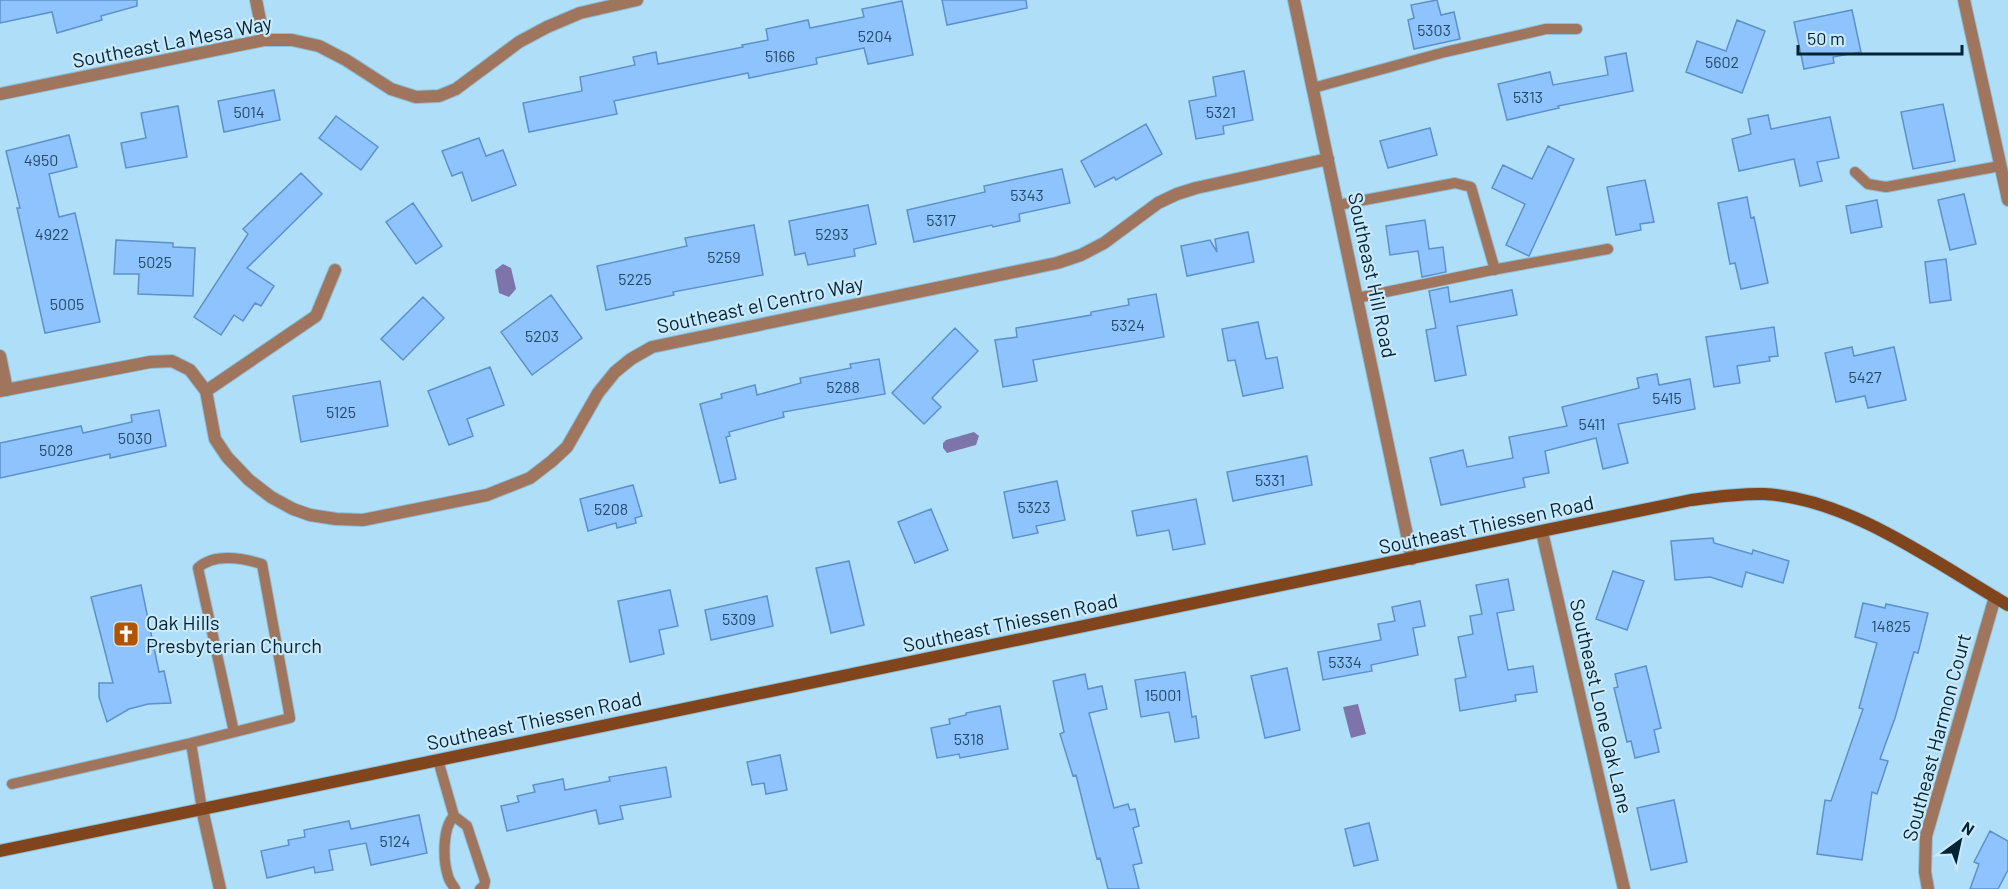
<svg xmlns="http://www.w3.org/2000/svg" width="2008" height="889" viewBox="0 0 2008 889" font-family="Barlow,sans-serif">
<rect width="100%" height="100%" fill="#afdff8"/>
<path fill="#7d74aa" d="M503 264 511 268 516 289 509 297 499 293 495 270Z
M974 432 979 436 976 445 947 453 943 448V443L946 440Z
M1358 704 1366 734 1351 738 1343 707Z"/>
<path fill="#8ec3fd" stroke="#5d91c8" stroke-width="1.5" d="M0 0H137V6L101 16 102 20 57 33 52 12 0 23Z
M942 0H1026L1027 8 947 25Z
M1437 0 1441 15 1454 12 1460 39 1414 49 1408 20 1414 18 1411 5Z
M902 1 913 55 868 64 864 48 816 58 817 64 749 78 748 73 614 101 617 114 529 132 523 103 582 91 580 77 635 65 633 57 656 52 658 64 743 47 742 45 768 40 766 29 808 20 810 28 864 17 862 9Z
M1852 10 1861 52 1833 57 1834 63 1804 69 1794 22Z
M1737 20 1765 31 1742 93 1686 72 1697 41 1726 51Z
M1626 53 1633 91 1558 106 1559 108 1507 120 1498 84 1550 72 1553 85 1608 75 1605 57Z
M1244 71 1253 120 1223 126 1224 134 1196 139 1189 101 1216 96 1213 77Z
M274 90 280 120 224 132 218 101Z
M1943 104 1955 161 1913 169 1901 112Z
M178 106 187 157 126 168 121 143 146 138 141 113Z
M1768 115 1771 129 1830 117 1839 158 1817 162 1822 181 1800 186 1794 159 1739 171 1732 139 1751 134 1748 119Z
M336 116 378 147 361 170 319 138Z
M1146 124 1162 154 1116 180 1114 177 1095 187 1081 161Z
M1430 128 1437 155 1388 168 1380 141Z
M69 135 77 167 49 174 59 217 75 213 100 322 45 333 17 208H20L6 151Z
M479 138 486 156 503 150 516 185 472 201 462 172 452 176 442 151Z
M1548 146 1574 159 1529 256 1506 245 1525 204 1492 188 1503 165 1532 179Z
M1062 169 1070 203 1019 214 1020 221 993 227 992 225 914 242 907 210 985 192 984 186Z
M301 173 322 194 247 268 274 286 261 306 255 303 243 321 234 315 221 335 194 317 248 234 243 229Z
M1645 180 1654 222 1640 224 1641 230 1616 235 1607 187Z
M1964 194 1976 244 1950 250 1938 200Z
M1747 197 1751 218 1754 217 1768 283 1741 289 1735 263 1730 264 1718 203Z
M1877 200 1882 227 1851 233 1846 206Z
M413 203 442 246 416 264 386 222Z
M868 205 876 244 854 249 855 256 808 265 805 253 795 255 789 221Z
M1425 220 1429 249 1443 247 1446 272 1422 277 1418 251 1390 255 1386 226Z
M754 225 763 275 673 292 674 295 606 310 597 266 687 246 685 238Z
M1248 232 1254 262 1187 276 1181 246 1210 240 1217 252 1215 239Z
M116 240 173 243V247L195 248 193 296 138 294 139 274H114Z
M1946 259 1951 300 1930 303 1925 262Z
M1448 287 1450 302 1512 290 1517 315 1457 326 1466 375 1435 381 1426 330 1436 328 1429 291Z
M1156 294 1164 337 1033 360 1037 381 1003 387 995 340 1017 337 1016 328 1091 315V312L1129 305 1128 299Z
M551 295 582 338 532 375 501 332Z
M423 297 444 318 403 360 381 339Z
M1258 322 1266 359 1277 357 1283 388 1243 396 1235 360 1228 361 1222 329Z
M1774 327 1778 356 1769 357 1770 361 1737 366 1740 383 1714 387 1706 337Z
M955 328 978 351 932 398 941 407 924 424 892 393Z
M1852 347 1854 356 1894 347 1906 400 1868 408 1865 396 1836 402 1825 353Z
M879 359 885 394 783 412 784 417 729 432 730 436 726 437 736 479 720 483 700 404 722 398 721 394 755 385 757 395 801 383 800 378 851 368 850 364Z
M490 367 504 405 467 419 473 436 449 445 428 391Z
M1657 374 1659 385 1690 379 1695 409 1618 424 1628 463 1603 469 1596 438 1545 451 1549 473 1523 478 1525 487 1441 505 1430 458 1463 450 1467 467 1513 458 1509 437 1567 426 1562 407 1639 388 1637 378Z
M380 381 388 426 301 442 293 396Z
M159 410 166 446 110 458V454L0 478V443L81 426 83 433 132 422 131 415Z
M1307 456 1312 485 1233 501 1227 472Z
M1057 481 1065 520 1036 526 1038 533 1013 538 1004 492Z
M633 485 642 516 635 518 636 523 617 528 616 523 588 531 580 499Z
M1196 499 1205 544 1173 550 1169 530 1137 536 1132 511Z
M931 509 948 550 915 563 898 522Z
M1713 538 1714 543 1752 554 1753 550 1789 561 1783 583 1746 572 1742 587 1710 577 1675 580 1671 541Z
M849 561 864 625 831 633 816 568Z
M1613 571 1644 581 1627 630 1596 619Z
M1508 579 1514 610 1497 613 1508 670 1533 666 1537 692 1515 695 1516 701 1460 711 1455 679 1466 677 1458 637 1473 634 1470 616 1482 614 1476 585Z
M141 585 159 672 164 671 171 703 148 704 129 709 107 722 99 697V683H113L91 597Z
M670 590 678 626 659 630 664 654 630 662 618 601Z
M767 596 773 626 711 640 705 610Z
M1420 601 1425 626 1413 628 1418 655 1371 665 1372 671 1323 680 1318 652 1381 640 1378 624 1395 621 1392 607Z
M1863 603 1885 608 1886 604 1928 613 1918 653 1914 652 1895 718 1880 759 1888 761 1877 794 1872 792 1862 860 1817 854 1825 800 1831 801 1863 709 1859 708 1877 643 1855 637Z
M1646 666 1661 728 1654 730 1659 752 1635 758 1631 741 1627 742 1614 688 1618 687 1615 674Z
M1287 668 1300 730 1265 738 1251 676Z
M1185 672 1192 717 1196 716 1199 738 1175 742 1169 712 1141 717 1135 680Z
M1085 674 1088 689 1102 686 1107 709 1089 713 1114 808 1128 804 1130 810 1135 809 1139 826 1133 828 1142 863 1133 865 1139 889H1108L1100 858 1097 859 1076 775 1073 776 1060 734 1064 732 1053 681Z
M1000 706 1008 749 960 758 959 754 937 758 931 728 950 724 949 719 966 715V713Z
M780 755 787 790 766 794 764 783 752 785 747 762Z
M666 767 671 797 620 806 623 819 599 824 596 810 507 831 501 806 519 802 517 796 535 792 533 785 563 779 565 790 610 781 609 777Z
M1674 800 1687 862 1651 870 1637 808Z
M419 815 427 853 371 865 366 843 329 850 333 870 315 873 314 867 267 878 261 851 289 845 288 840 305 837 304 830 349 821 351 829Z
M1369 823 1378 860 1354 866 1345 829Z
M1990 831 2008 841V870L1998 889H1970L1979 864 1974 862Z"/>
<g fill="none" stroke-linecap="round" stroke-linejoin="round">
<defs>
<path id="service" d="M1313 88 1445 52 1546 29H1577
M1855 172 1868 184 1886 187 2000 166
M1338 205 1455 183 1471 187 1495 270
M1357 298 1492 270 1608 249
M438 760 454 816 467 826 485 881 484 886 480 889
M12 784 191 743
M202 809 191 743 290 718 262 564C242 558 214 553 198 568L234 732
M454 816C442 828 443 861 448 876 449 881 453 885 455 889"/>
<path id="minor" d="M256 0 264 40
M1964 0 2008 200
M0 94 264 40H292L319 46 346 60 391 89 416 97 439 96 456 89 519 42 547 27 580 13 637 0
M0 356 7 390
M0 391 150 362 172 361 190 370 206 391 215 439 227 457 249 480 271 497 293 509 310 515 336 519 363 520 487 495 530 478 552 461 567 447 598 393 615 372 631 359 652 347 1057 263 1081 255 1104 243 1158 203 1177 194 1196 188 1328 159
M206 391 316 316 335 270
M1542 532 1624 889
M202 809 220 889
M1928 889 1925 872 1926 836 1995 597"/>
<path id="tertiary" d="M1294 0 1412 559"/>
<path id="secondary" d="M0 851 1691 500C1715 497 1739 493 1764 494 1849 498 1936 563 2008 605"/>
</defs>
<use href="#service" stroke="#90bdd5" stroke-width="12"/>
<use href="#minor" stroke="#90bdd5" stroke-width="14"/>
<use href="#tertiary" stroke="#90bdd5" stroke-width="14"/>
<use href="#secondary" stroke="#90bdd5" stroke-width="14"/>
<use href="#service" stroke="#a0755d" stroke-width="10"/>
<use href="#minor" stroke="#a0755d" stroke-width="12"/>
<use href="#tertiary" stroke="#a0755d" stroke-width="12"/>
<use href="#secondary" stroke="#81451e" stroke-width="12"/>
</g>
<defs>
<symbol id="church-square" viewBox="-11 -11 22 22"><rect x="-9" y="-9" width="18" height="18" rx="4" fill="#b15300" stroke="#cae9fa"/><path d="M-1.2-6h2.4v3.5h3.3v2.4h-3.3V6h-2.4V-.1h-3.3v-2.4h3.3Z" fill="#fff"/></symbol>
</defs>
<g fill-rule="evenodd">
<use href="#church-square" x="111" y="619" width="30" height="30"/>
</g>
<g text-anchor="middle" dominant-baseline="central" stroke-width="4.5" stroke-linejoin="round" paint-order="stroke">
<g font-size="16" fill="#244c66">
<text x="1434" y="29">5303</text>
<text x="875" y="35">5204</text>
<text x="780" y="55">5166</text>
<text x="1722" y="61">5602</text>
<text x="1528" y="96">5313</text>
<text x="249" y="111">5014</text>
<text x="1221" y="111">5321</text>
<text x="41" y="159">4950</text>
<text x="1027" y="194">5343</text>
<text x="941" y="219">5317</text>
<text x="52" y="233">4922</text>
<text x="832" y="233">5293</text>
<text x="724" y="256">5259</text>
<text x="155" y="261">5025</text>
<text x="635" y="278">5225</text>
<text x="67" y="303">5005</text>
<text x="1128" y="324">5324</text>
<text x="542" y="335">5203</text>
<text x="1865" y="376">5427</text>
<text x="843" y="386">5288</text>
<text x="1667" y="397">5415</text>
<text x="341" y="411">5125</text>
<text x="1592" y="423">5411</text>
<text x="135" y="437">5030</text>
<text x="56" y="449">5028</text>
<text x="1270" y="479">5331</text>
<text x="1034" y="506">5323</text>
<text x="611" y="508">5208</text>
<text x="739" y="618">5309</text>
<text x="1891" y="625">14825</text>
<text x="1345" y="661">5334</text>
<text x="1163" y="694">15001</text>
<text x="969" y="738">5318</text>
<text x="395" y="840">5124</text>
</g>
<g font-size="20" fill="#002434" stroke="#cae9fa">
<text transform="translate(172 41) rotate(-11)">Southeast La Mesa Way</text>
<text transform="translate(1373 275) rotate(78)">Southeast Hill Road</text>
<text transform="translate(760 304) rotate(-12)">Southeast el Centro Way</text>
<text transform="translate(1486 524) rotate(-12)">Southeast Thiessen Road</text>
<text transform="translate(1010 622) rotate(-12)">Southeast Thiessen Road</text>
<text transform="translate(1602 706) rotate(77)">Southeast Lone Oak Lane</text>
<text transform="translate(534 720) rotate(-12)">Southeast Thiessen Road</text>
<text transform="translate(1936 737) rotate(-75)">Southeast Harmon Court</text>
</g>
<g font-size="20" fill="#002434" stroke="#cae9fa" text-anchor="start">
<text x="146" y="622">Oak Hills<tspan x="146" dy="23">Presbyterian Church</tspan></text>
</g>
</g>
<g transform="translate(1960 841) rotate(33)" stroke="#cae9fa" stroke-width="4.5" paint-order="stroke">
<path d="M0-4.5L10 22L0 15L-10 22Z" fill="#002434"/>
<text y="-9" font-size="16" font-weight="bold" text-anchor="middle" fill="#002434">N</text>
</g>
<path d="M1798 45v9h164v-9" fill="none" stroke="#002434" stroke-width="3"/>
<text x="1807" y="45" font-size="18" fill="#002434" stroke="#cae9fa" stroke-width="4.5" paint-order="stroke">50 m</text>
</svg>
